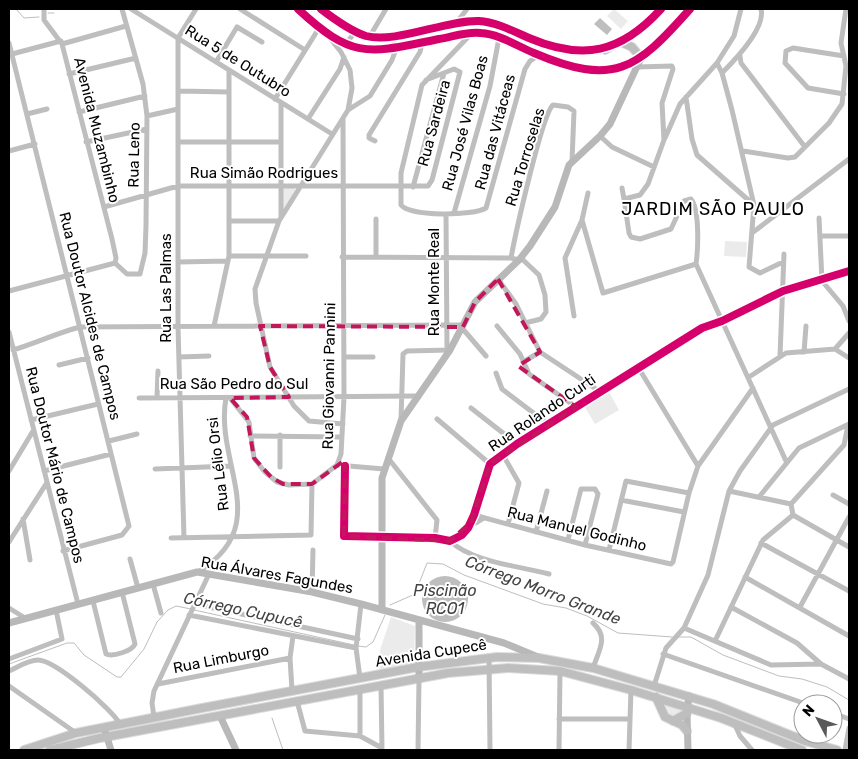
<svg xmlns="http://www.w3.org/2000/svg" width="858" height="759" viewBox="0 0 858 759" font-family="Rubik,sans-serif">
<rect width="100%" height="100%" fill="#fff"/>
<path fill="#ebebeb" d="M614 9 628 21 621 29 607 16Z
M284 188H294L296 191 283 210 282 190Z
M725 241 747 242 746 257 724 256Z
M608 390 619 410 595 424 584 406Z
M391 617 415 626 414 664 379 672 380 650Z
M664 704 684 710 683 713 670 718Z"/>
<path fill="#bebebe" d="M600 18 612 29 607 35 594 24Z
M422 599a23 23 0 1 1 46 0a23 23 0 1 1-46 0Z"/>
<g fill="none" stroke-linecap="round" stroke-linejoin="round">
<path stroke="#bebebe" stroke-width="1" d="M16 9 24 18 39 17
M48 13H54
M390 605 415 594 427 563 443 564 464 575 543 604 566 608 587 616 618 633 672 637
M194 610 354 645
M679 637H691L723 655 779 676 802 679 827 687 849 700
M358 646 366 647 373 642 385 615
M9 664 67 643H74L84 655 117 677H121L144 649 157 622 168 610 176 606 191 609
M272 718 283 750"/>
<defs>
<path id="primary" d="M298 9C354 61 370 53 439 39 452 37 467 31 481 33 499 34 517 46 534 53 614 87 636 70 690 9
M321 9C334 19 350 31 367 36 398 44 446 19 480 21 493 22 505 28 516 33 552 48 569 55 608 48
M621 42 632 47 641 58
M605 50 639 30 661 9
M656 697 665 717 682 725 687 731
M673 721 687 713
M24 750 76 733 197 709 418 667 497 657 539 658 593 668 713 704 805 741 837 750
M50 750 100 738 448 673 508 668 560 671 631 690 721 718 802 750"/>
</defs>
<use href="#primary" stroke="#dbdbdb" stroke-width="10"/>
<path stroke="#bebebe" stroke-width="5" d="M44 9V20L62 44 112 239 116 258 115 263
M131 9 332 134
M240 9 305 50
M457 22 467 9
M472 33 422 85 401 173V205C411 217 473 216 486 208L525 69 530 61 539 55
M370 36 386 9
M329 37 341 52 350 70 352 88 348 110 279 221 255 289 256 303 270 367 294 406 309 421 343 424
M9 43 129 526 122 535 63 551
M62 44 126 26
M344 46 356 31
M12 54 61 41
M740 56 741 63 805 147
M844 56 793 48 786 51 785 63 808 88 844 94
M216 62 237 27 262 42
M717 63 722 73 732 110 754 205 749 267 760 273 783 262
M637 67 672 66 673 69 662 103 664 140 648 184 640 195 624 199 629 233 631 237 640 239 671 229 684 201 691 199C700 210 698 250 696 264
M722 73C735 60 766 28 761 9
M69 74 136 58
M179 91 229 92
M686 97 692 139 697 155 754 205
M275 99 319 28
M281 103V217
M348 110 370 96 392 60 396 49 395 42 390 38
M79 112 145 96
M27 114 47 109
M147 116 178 109
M308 119 340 69 344 57
M600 136 612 147 654 167
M665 138 680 104 717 63 734 36 741 9
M375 141 369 138V135L420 52 422 43
M86 142 147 129
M178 142H279
M9 151 35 144
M743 151 788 158 795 157 829 123 842 104 846 66 841 43 846 9
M413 187 444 73
M622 188 624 199
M104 207 178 186H428L432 180 460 72 454 69 426 80
M454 213 490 86 499 38
M446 214 447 349
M819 218 822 281 843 306 849 321
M376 219V257
M582 220 603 293 696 264
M229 221H279
M752 233 849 159
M822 236H849
M229 256H306
M342 257 511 258 519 260
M511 258C515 236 542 114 553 105L568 107 574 111 572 161
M521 258 539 275 545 295 546 312 541 319 525 323
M178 262 228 261
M115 263 127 274H140L145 253 146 226 147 116 143 84 122 9
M696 264 786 461
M498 279 516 304 540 352 599 391
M9 291 115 263
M574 316 565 258 582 220 588 193
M214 326 229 256V70
M497 326 520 354 529 374 576 407
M462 328 486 356
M9 332 78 604
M835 349 849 358
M13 350C36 343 57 333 80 327L463 325
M804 352 806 326
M780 356 784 254
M179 357 209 356
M344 357H373
M523 362 540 352
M59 365 88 358
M638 367 698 466
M496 373 502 389 548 424
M749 377 786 353 835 349 849 333
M157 397 158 371
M139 398 419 396
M230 398 249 422 254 458 264 471 277 482 289 485 312 484 337 465 341 454 344 397 343 118
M471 408 517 444
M437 419 490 464
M31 420 98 404
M401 420 403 354 407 351 449 350
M280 435V467
M250 436 342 437
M109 441 137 434
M503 455 519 483 508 524
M388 458 437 520 435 538
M337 465 384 469
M345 466 344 536 435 538 450 541 462 535 468 528 474 515 490 464 517 444 702 328 722 321 783 291 849 271
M155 469 231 466
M9 471 33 431
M44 471 111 454
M729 491 791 504
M833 495 849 504
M759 497 799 448 849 424
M621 500 684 512
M791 504 844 445 848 425
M791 504 793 515 849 547
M474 515 585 545 671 564 673 562 689 493 698 466 753 388
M23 519 30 560
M471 522 476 523 484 518
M536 532 547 491
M171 538 311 535 312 484
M184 538 178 327V38L196 9
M568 540 581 489H595L598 494 585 545
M450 541C472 562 519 566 549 574
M9 542 46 484
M761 543 849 591
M609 550 626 481 689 493
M130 559 138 588
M198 572C275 525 214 464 226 398
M745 577 849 636
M153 584 161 613
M312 592 313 550
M93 601 106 654C113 657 132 651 135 644L122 592
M195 604 358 639
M731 607 797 643 821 664 849 679
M800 607 849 517
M9 608 25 618
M189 615 356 648
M593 623C609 637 599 650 593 668
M684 628 771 665 821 664
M715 641 763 540 793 515
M663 654 806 704
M489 658 490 750
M9 659 62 639 56 610
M9 671C18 667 28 660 38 660 55 660 112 709 120 724
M360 678 356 648 361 604
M158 684 290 658
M381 685 382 749
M9 686 76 733
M654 686 666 648 684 628 708 575 729 491 740 471 773 425 849 389
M292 690 290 658 293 636
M297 701 305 731 360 736 382 748
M833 713 849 719
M154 717 152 703 154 691 209 574
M559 719H630
M734 723 740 736 752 750
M360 736V689
M418 750 419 679
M559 750 560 671
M629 750 631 690
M845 750 849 728"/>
<path stroke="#b8b8b8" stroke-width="7" d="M382 610V478L401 421 450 350 475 302 519 260 530 246 555 207 569 165 600 136 610 124 641 58
M9 623 197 572 312 592 361 604 504 643 538 657
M419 679V620
M220 716 236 750
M104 728 111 750
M688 750 687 713 689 696"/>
<use href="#primary" stroke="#bebebe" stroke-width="8"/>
<defs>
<path id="cycleway" d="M298 9C354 61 370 53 439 39 452 37 467 31 481 33 499 34 517 46 534 53 614 87 636 70 690 9
M321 9C334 19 350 31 366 36 395 44 446 20 479 21 496 22 513 31 529 38 583 61 621 53 661 9
M345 466 344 536 435 538 450 541 462 535 468 528 474 515 490 464 517 444 702 328 722 321 783 291 849 271"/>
</defs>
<use href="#cycleway" stroke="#fff" stroke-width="11"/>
<use href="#cycleway" stroke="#d6006c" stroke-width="8"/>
</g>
<path fill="none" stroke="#c2185b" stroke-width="4" stroke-dasharray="10 6" stroke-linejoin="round" d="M498 279 540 352 518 366 576 407 490 464 471 522 450 541 344 536 345 460 312 484H283L271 477 254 458 247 417 230 398 289 397 270 367 260 326 463 327 475 302Z"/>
<g text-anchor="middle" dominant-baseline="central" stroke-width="4" stroke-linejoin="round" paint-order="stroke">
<g font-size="15" fill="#000" stroke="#fff">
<text transform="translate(238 61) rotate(32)">Rua 5 de Outubro</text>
<text transform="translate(434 123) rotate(-75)">Rua Sardeira</text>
<text transform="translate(465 123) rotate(-75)">Rua José Vilas Boas</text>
<text transform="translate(97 130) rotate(76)">Avenida Muzambinho</text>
<text transform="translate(495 132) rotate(-75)">Rua das Vitáceas</text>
<text transform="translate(134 155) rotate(-89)">Rua Leno</text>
<text transform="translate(525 157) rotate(-73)">Rua Torroselas</text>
<text x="264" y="173">Rua Simão Rodrigues</text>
<text transform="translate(434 282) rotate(-90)">Rua Monte Real</text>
<text transform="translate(166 288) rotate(-90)">Rua Las Palmas</text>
<text transform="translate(90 316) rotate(76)">Rua Doutor Alcides de Campos</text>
<text transform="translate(329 376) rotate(-89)">Rua Giovanni Pannini</text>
<text x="234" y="384">Rua São Pedro do Sul</text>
<text transform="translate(542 413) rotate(-34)">Rua Rolando Curti</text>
<text transform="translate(218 464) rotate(-97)">Rua Lélio Orsi</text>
<text transform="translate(55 465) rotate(76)">Rua Doutor Mário de Campos</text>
<text transform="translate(577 529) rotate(14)">Rua Manuel Godinho</text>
<text transform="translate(277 575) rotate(10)">Rua Álvares Fagundes</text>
<text transform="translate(431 653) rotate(-9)">Avenida Cupecê</text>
<text transform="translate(221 659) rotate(-11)">Rua Limburgo</text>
</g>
<g font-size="16" font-style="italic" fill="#434343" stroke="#fff">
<text x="445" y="590">Piscinão<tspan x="445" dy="18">RCO1</tspan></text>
<text transform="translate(543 590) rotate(21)">Córrego Morro Grande</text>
<text transform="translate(243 610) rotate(12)">Córrego Cupucê</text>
</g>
<g font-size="18" letter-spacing="1" fill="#000" stroke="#fff">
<text x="713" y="209">JARDIM SÃO PAULO</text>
</g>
</g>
<rect width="858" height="759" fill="none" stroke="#000000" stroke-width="20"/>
<g transform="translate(818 719) rotate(311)"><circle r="24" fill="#ffffff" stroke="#999999"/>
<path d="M0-4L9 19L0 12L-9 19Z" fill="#595959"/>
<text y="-8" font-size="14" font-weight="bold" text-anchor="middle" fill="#000000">N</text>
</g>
</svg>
